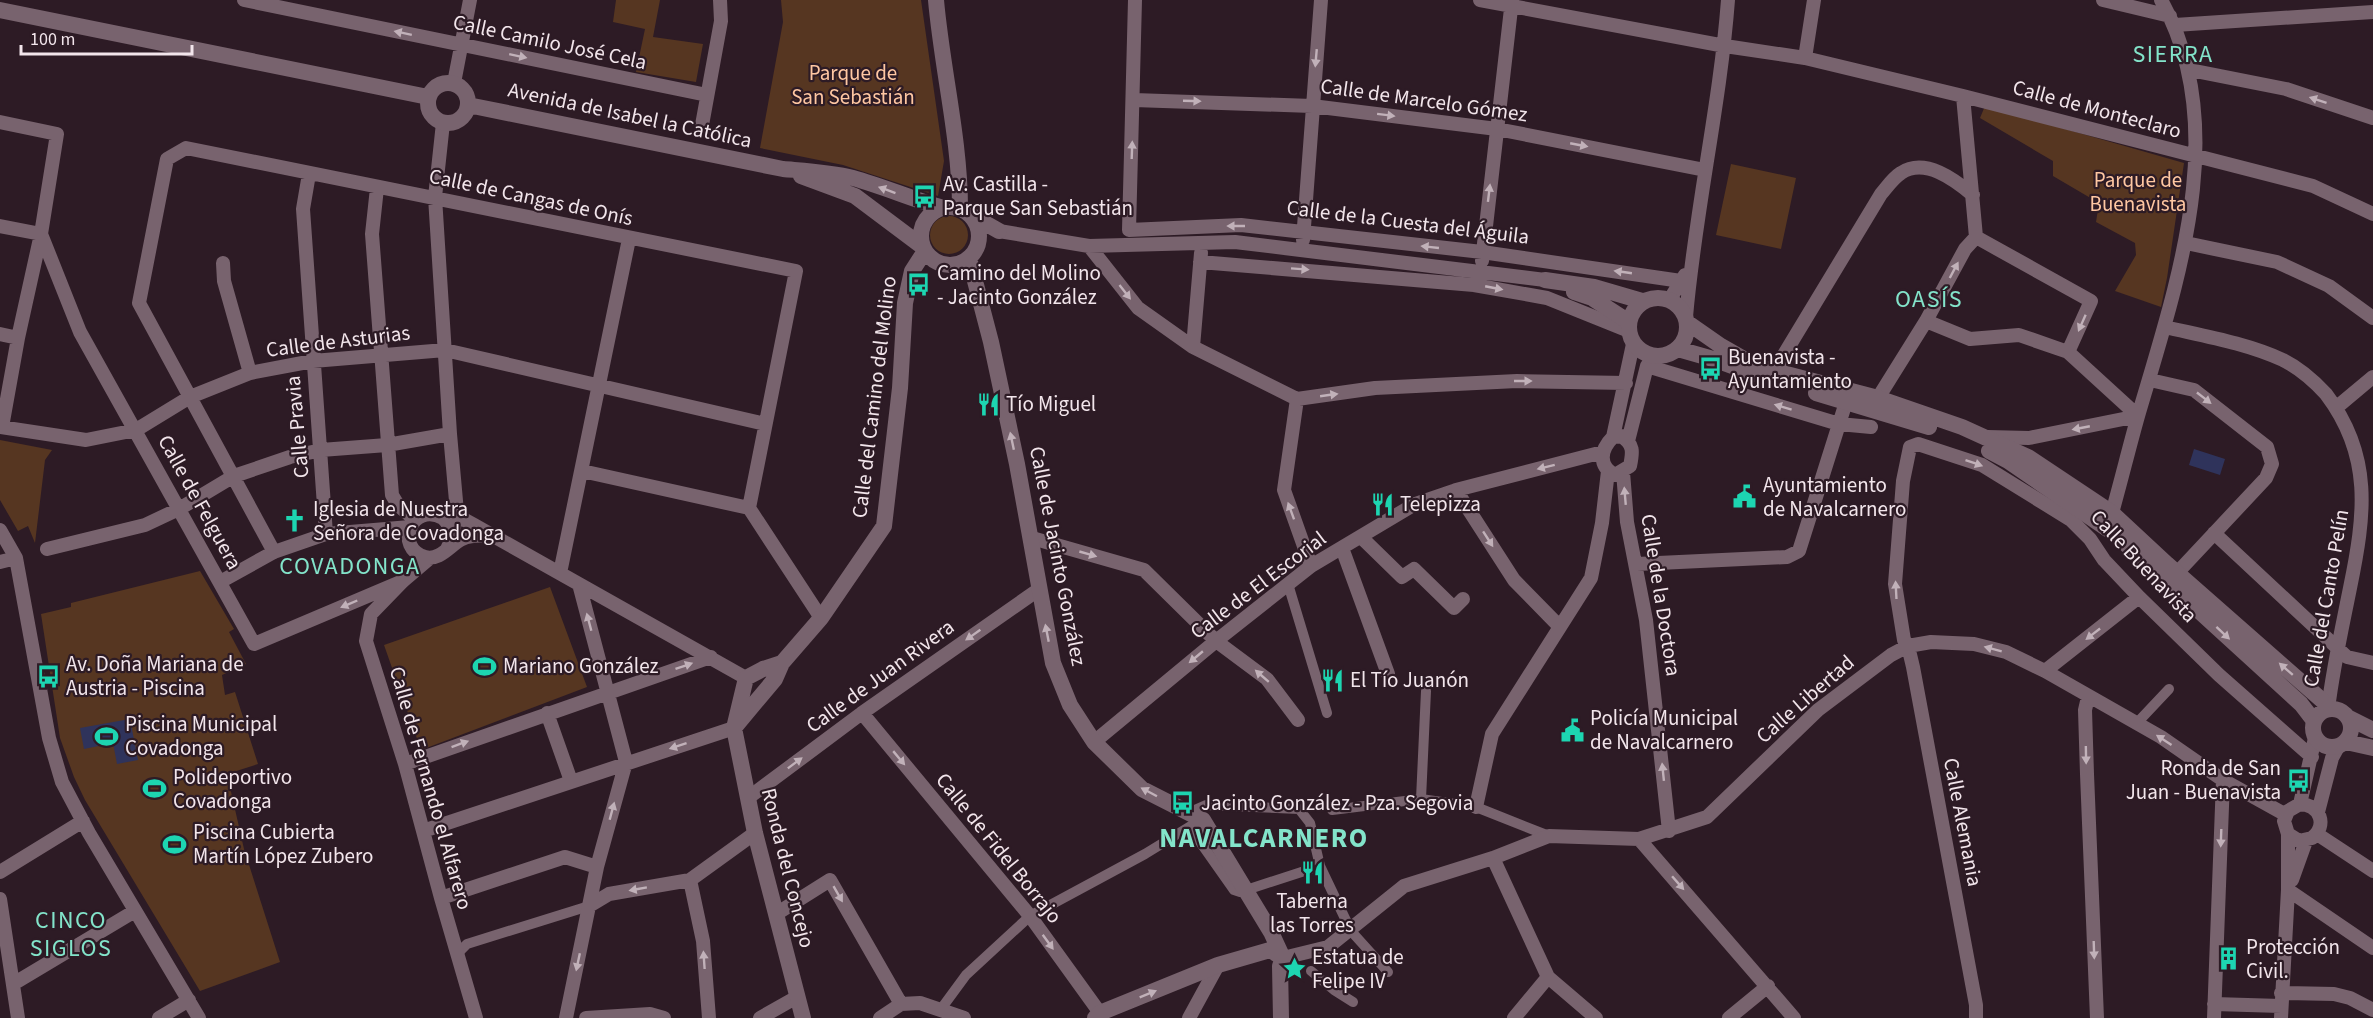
<svg xmlns="http://www.w3.org/2000/svg" width="2373" height="1018" viewBox="0 0 2373 1018" font-family="'Source Sans 3',sans-serif">
<rect width="100%" height="100%" fill="#2d1b25"/>
<path fill="#563621" d="M616 0H660L653 37 703 44 696 82 636 72 645 29 613 22Z
M781 0H921L944 161 938 196 843 165 760 148 783 22Z
M1985 106 2184 163 2167 278 2161 307 2115 291 2136 255 2135 243 2096 222 2099 203 2053 176V161L1980 118Z
M1731 164 1796 178 1781 249 1716 235Z
M930 235a19 19 0 1 1 38 0a19 19 0 1 1-38 0Z
M0 440 52 450 45 460 35 543 28 526 18 531 0 500Z
M200 571 234 629 229 632 246 664 222 675 225 695 235 692 258 764 227 774 244 849 280 962 200 991 85 800 74 777 60 738 41 614 71 607V603Z
M550 587 587 687 421 750 384 645Z"/>
<path fill="#2f335b" d="M2194 449 2225 459 2220 475 2189 465Z
M130 719 138 760 117 764 113 743 84 749 80 728Z"/>
<g fill="none" stroke-linecap="round" stroke-linejoin="round">
<path stroke="#78636e" stroke-width="10" d="M1288 584 1327 713
M2136 724 2169 689
M1421 799 1426 691
M1332 810 1421 799 1476 807 1549 836
M1320 866 1240 892 1234 890 1191 829 1197 822 1190 812 1206 805 1299 809 1310 823 1320 866 1351 931 1388 972
M458 953 467 944 589 906
M1311 971 1334 990 1353 1002
M941 1009 966 975 1030 916 1145 854 1194 824"/>
<path stroke="#78636e" stroke-width="14" d="M244 0 707 95
M1135 0 1129 230 1241 225 1482 252 1681 281
M1480 0 1725 46 1805 58 1963 96 2313 186 2373 214
M2103 0 2170 16
M2175 25 2373 12
M1805 58 1814 0
M2190 70 2286 89 2373 118
M454 83 470 0
M1963 96 1976 237
M1134 100 1312 106 1497 129 1705 170
M0 122 57 134 41 234 18 338 2 427
M443 123 435 197 450 434 457 512 452 538
M702 125 721 21 720 0
M309 174 303 209 326 534
M377 188 372 234 392 495 398 505 415 520
M0 226 41 234 80 332 254 644 403 581
M999 231 1089 246 1235 242 1545 280
M1303 240 1321 0
M2186 243 2277 262 2329 286 2373 318
M1089 246 1138 308 1193 347 1297 399 1375 388 1517 381 1626 383
M1482 261 1512 0
M1200 262 1474 285 1547 298 1629 331
M223 263 224 281 250 373
M1670 299 1685 275
M1686 317C1695 211 1720 106 1728 0
M2165 327C2204 336 2246 343 2283 360 2299 368 2314 381 2326 394 2373 456 2365 515 2350 588 2342 628 2333 668 2328 709
M0 334 18 338
M1193 347 1201 253
M2068 352 2138 416
M1647 366 1839 424 1871 427
M1776 372 1782 358 1881 194C1887 187 1893 178 1901 173 1925 157 1955 180 1973 195
M2150 380 2194 390 2267 447 2272 464 2266 478 2177 573
M1878 398 1926 321 1965 249 1976 237 2091 301 2068 352 2019 335 1970 339 1926 321
M1297 399 1284 490 1311 566
M2337 407 2373 377
M0 427 86 440 136 430 190 397 250 373 313 361 445 350 765 424
M1621 436C1634 444 1633 452 1630 466L1615 475C1598 466 1600 450 1613 437Z
M1613 437 1633 344
M1987 437 2029 438 2138 416
M1628 441 1647 366 1654 356
M582 471 749 508 821 618
M1623 472 1627 522 1646 620 1669 831
M1456 490 1514 580 1560 627
M2104 513H2112C2121 481 2129 448 2138 416 2176 286 2233 127 2161 0
M443 518 463 519 474 525 746 678
M0 530 16 558 49 738 62 782 89 833 199 1018
M2214 533 2347 657 2373 663
M1361 537 1402 577 1414 569 1454 608 1463 599
M1032 538 1144 570 1216 641 1267 679 1298 720
M1342 548 1388 674
M47 549 145 525 179 509 234 476 290 457 321 450 387 445 450 434
M447 549C454 538 452 527 443 518 411 501 394 548 425 557 440 561 450 545 462 539 471 535 480 535 490 536
M274 552 139 303 167 159 186 148 796 271 749 508
M430 558 403 581 371 614 366 641 405 764 441 898 476 1018
M0 562 16 558
M1637 564 1787 557 1799 551 1846 402
M560 573 629 239
M220 582 274 552 326 534 410 527
M2045 671 2139 597
M2088 697 2085 710 2087 774 2097 1018
M547 713 571 781
M862 713 1030 916 1100 1013
M1094 742 1216 641 1311 566 1415 504 1456 490 1603 452
M405 764 711 657
M748 798 862 713 1038 590
M2300 804 2315 738
M1476 807 1492 734 1591 578 1602 523 1608 471
M2318 812 2332 758 2338 747
M423 831 734 728
M2317 834 2373 871
M1639 839 1794 1018
M1493 858 1548 977 1596 1018
M0 872 83 821
M690 880 703 941 709 1018
M2292 880 2306 841
M2288 890 2373 948
M441 898 565 857 597 867
M0 899 18 1018
M589 906 609 894 690 880 755 833
M776 914 830 880 901 1004
M1283 958 1328 947 1404 886 1493 858 1549 836 1639 839 1707 817 1818 710 1891 655 1908 646 1931 642 1974 644 2006 652 2045 671 2161 737 2223 780 2286 815
M13 984 135 911
M2281 993 2334 994 2350 998 2373 1010
M2214 1004 2281 1006
M159 1018 189 1000
M566 1018 597 867 626 762 579 584
M586 1018 650 1014 664 1018
M760 1018 797 997
M880 1018 901 1004 920 1003 964 1018
M1189 1018 1218 965
M1514 1018 1548 977
M1729 1018 1768 986
M1976 1018V1005L1913 667 1908 646 1904 640 1895 584 1903 481 1910 447 1918 444 1982 465 2071 520 2090 539 2104 560 2139 597 2219 675 2312 757
M2214 1018 2223 780
M2281 1018 2288 890V834L2284 821 2288 811 2300 804C2320 805 2328 825 2312 838L2299 841 2288 834"/>
<path stroke="#78636e" stroke-width="16" d="M936 0C942 69 960 139 960 208
M0 10 428 97
M428 103a20 20 0 1 1 40 0a20 20 0 1 1-40 0Z
M468 105 783 169C807 171 830 172 853 178 882 186 912 199 943 208
M801 176 855 196 923 247
M921 236a29 29 0 1 1 58 0a29 29 0 1 1-58 0Z
M969 214 999 231
M969 258 991 342 1017 464 1053 663 1070 705 1094 742 1142 789 1203 820 1271 932 1283 958
M1545 280 1594 287 1642 301
M1574 292 1592 298 1629 322
M1629 327a29 29 0 1 1 58 0a29 29 0 1 1-58 0Z
M1688 323 1721 346 1756 366 1878 398 1962 427 2028 457 2112 513 2167 564 2324 702 2328 709
M1678 349 1713 359 1754 374
M1816 393 1929 427
M1989 451 2008 461 2116 535 2301 704 2314 721
M782 663 763 669 746 678 734 728 755 833 803 1018
M2313 728a19 19 0 1 1 38 0a19 19 0 1 1-38 0Z
M2349 718 2373 730
M734 728 775 679 782 663 821 618 884 526 900 388 905 303 912 271 925 251
M2346 742 2373 748
M1095 1018 1100 1013 1218 965 1270 950 1283 958
M1281 1018 1280 966 1283 958"/>
</g>
<defs><path id="oneway-solid" d="M-6-.8H1V-3.2L6.5 0L1 3.2V.8H-6Z" transform="scale(1.5)"/></defs>
<g fill="#c1b1b9">
<use href="#oneway-solid" transform="translate(403 33) rotate(-168)"/>
<use href="#oneway-solid" transform="translate(518 56) rotate(12)"/>
<use href="#oneway-solid" transform="translate(1316 58) rotate(95)"/>
<use href="#oneway-solid" transform="translate(2318 100) rotate(-162)"/>
<use href="#oneway-solid" transform="translate(1192 101) rotate(2)"/>
<use href="#oneway-solid" transform="translate(1386 115) rotate(7)"/>
<use href="#oneway-solid" transform="translate(1579 145) rotate(11)"/>
<use href="#oneway-solid" transform="translate(1132 150) rotate(-88)"/>
<use href="#oneway-solid" transform="translate(887 190) rotate(-160)"/>
<use href="#oneway-solid" transform="translate(1489 193) rotate(-83)"/>
<use href="#oneway-solid" transform="translate(1236 226) rotate(-180)"/>
<use href="#oneway-solid" transform="translate(1430 247) rotate(-174)"/>
<use href="#oneway-solid" transform="translate(1300 269) rotate(4)"/>
<use href="#oneway-solid" transform="translate(1954 270) rotate(-62)"/>
<use href="#oneway-solid" transform="translate(1623 272) rotate(-172)"/>
<use href="#oneway-solid" transform="translate(1494 288) rotate(11)"/>
<use href="#oneway-solid" transform="translate(1125 292) rotate(52)"/>
<use href="#oneway-solid" transform="translate(2082 323) rotate(114)"/>
<use href="#oneway-solid" transform="translate(1523 381)"/>
<use href="#oneway-solid" transform="translate(1329 395) rotate(-8)"/>
<use href="#oneway-solid" transform="translate(2204 398) rotate(38)"/>
<use href="#oneway-solid" transform="translate(1783 407) rotate(-163)"/>
<use href="#oneway-solid" transform="translate(2081 428) rotate(169)"/>
<use href="#oneway-solid" transform="translate(1012 441) rotate(-102)"/>
<use href="#oneway-solid" transform="translate(1974 463) rotate(19)"/>
<use href="#oneway-solid" transform="translate(1546 467) rotate(166)"/>
<use href="#oneway-solid" transform="translate(1625 496) rotate(-95)"/>
<use href="#oneway-solid" transform="translate(1291 511) rotate(-110)"/>
<use href="#oneway-solid" transform="translate(1488 539) rotate(57)"/>
<use href="#oneway-solid" transform="translate(1088 554) rotate(16)"/>
<use href="#oneway-solid" transform="translate(1896 590) rotate(-93)"/>
<use href="#oneway-solid" transform="translate(349 604) rotate(157)"/>
<use href="#oneway-solid" transform="translate(589 622) rotate(-105)"/>
<use href="#oneway-solid" transform="translate(1047 633) rotate(-101)"/>
<use href="#oneway-solid" transform="translate(2223 633) rotate(43)"/>
<use href="#oneway-solid" transform="translate(2093 634) rotate(142)"/>
<use href="#oneway-solid" transform="translate(973 635) rotate(145)"/>
<use href="#oneway-solid" transform="translate(1993 649) rotate(-165)"/>
<use href="#oneway-solid" transform="translate(1196 657) rotate(140)"/>
<use href="#oneway-solid" transform="translate(684 666) rotate(-19)"/>
<use href="#oneway-solid" transform="translate(2286 669) rotate(-139)"/>
<use href="#oneway-solid" transform="translate(1262 676) rotate(-139)"/>
<use href="#oneway-solid" transform="translate(2164 740) rotate(-147)"/>
<use href="#oneway-solid" transform="translate(460 744) rotate(-20)"/>
<use href="#oneway-solid" transform="translate(678 746) rotate(162)"/>
<use href="#oneway-solid" transform="translate(2086 755) rotate(89)"/>
<use href="#oneway-solid" transform="translate(899 758) rotate(50)"/>
<use href="#oneway-solid" transform="translate(795 763) rotate(-37)"/>
<use href="#oneway-solid" transform="translate(1663 772) rotate(-96)"/>
<use href="#oneway-solid" transform="translate(1149 792) rotate(-152)"/>
<use href="#oneway-solid" transform="translate(612 811) rotate(-75)"/>
<use href="#oneway-solid" transform="translate(2221 838) rotate(92)"/>
<use href="#oneway-solid" transform="translate(1678 883) rotate(49)"/>
<use href="#oneway-solid" transform="translate(638 889) rotate(170)"/>
<use href="#oneway-solid" transform="translate(838 894) rotate(60)"/>
<use href="#oneway-solid" transform="translate(1048 942) rotate(54)"/>
<use href="#oneway-solid" transform="translate(2094 950) rotate(88)"/>
<use href="#oneway-solid" transform="translate(704 960) rotate(-94)"/>
<use href="#oneway-solid" transform="translate(578 962) rotate(102)"/>
<use href="#oneway-solid" transform="translate(1148 994) rotate(-22)"/>
</g>
<defs>
<symbol id="bus-bare" viewBox="-9 -9 18 18"><path d="M-5-6H5V4H4V6H2V4H-2V6H-4V4H-5ZM-3.5-4V0h7V-4ZM-3.5 1.2v1.5H-2V1.2ZM2 1.2v1.5H3.5V1.2Z" fill="#1dd5b1" stroke="#2d1b25" stroke-width="2.5" paint-order="stroke"/></symbol>
<symbol id="restaurant-bare" viewBox="-9 -9 18 18"><path d="M-5-6h1v4h1v-4h1v4h1v-4h1v5L-1.5 .5V6h-2V.5L-5-1ZM5-6V6H3V1.5H1.5Q1.5-4 5-6Z" fill="#1dd5b1" stroke="#2d1b25" stroke-width="2.5" paint-order="stroke"/></symbol>
<symbol id="civic-bare" viewBox="-9 -9 18 18"><path d="M-.6-6.5H3V-4.5H.6V-3L4-1V1h2V6H-6V1h2V-1L-.6-3ZM-1.2 2.5V6h2.4V2.5Z" fill="#1dd5b1" stroke="#2d1b25" stroke-width="2.5" paint-order="stroke"/></symbol>
<symbol id="church-bare" viewBox="-9 -9 18 18"><path d="M-1.2-6h2.4v3.5h3.3v2.4h-3.3V6h-2.4V-.1h-3.3v-2.4h3.3Z" fill="#1dd5b1" stroke="#2d1b25" stroke-width="2.5" paint-order="stroke"/></symbol>
<symbol id="stadium-bare" viewBox="-9 -9 18 18"><path d="M0-5a6.5 5 0 1 0 0 10a6.5 5 0 1 0 0-10ZM-3.5-1.8h7v3.6h-7Z" fill="#1dd5b1" stroke="#2d1b25" stroke-width="2.5" paint-order="stroke"/></symbol>
<symbol id="building-bare" viewBox="-9 -9 18 18"><path d="M-4-6H4V6H1V3H-1V6H-4ZM-2.5-4.3h1.7v1.8h-1.7ZM.8-4.3h1.7v1.8H.8ZM-2.5-1h1.7V.8h-1.7ZM.8-1h1.7V.8H.8Z" fill="#1dd5b1" stroke="#2d1b25" stroke-width="2.5" paint-order="stroke"/></symbol>
<symbol id="sight-bare" viewBox="-9 -9 18 18"><path d="M0-6L1.8-2.2L6-1.7L2.9 1.2L3.7 5.4L0 3.3L-3.7 5.4L-2.9 1.2L-6-1.7L-1.8-2.2Z" fill="#1dd5b1" stroke="#2d1b25" stroke-width="2.5" paint-order="stroke"/></symbol>
</defs>
<g fill-rule="evenodd">
<use href="#bus-bare" x="908" y="180" width="33" height="33"/>
<use href="#bus-bare" x="902" y="268" width="33" height="33"/>
<use href="#bus-bare" x="1694" y="352" width="33" height="33"/>
<use href="#restaurant-bare" x="972" y="388" width="33" height="33"/>
<use href="#civic-bare" x="1728" y="480" width="33" height="33"/>
<use href="#restaurant-bare" x="1366" y="488" width="33" height="33"/>
<use href="#church-bare" x="278" y="504" width="33" height="33"/>
<use href="#stadium-bare" x="468" y="650" width="33" height="33"/>
<use href="#bus-bare" x="32" y="660" width="33" height="33"/>
<use href="#restaurant-bare" x="1316" y="664" width="33" height="33"/>
<use href="#civic-bare" x="1556" y="714" width="33" height="33"/>
<use href="#stadium-bare" x="90" y="720" width="33" height="33"/>
<use href="#bus-bare" x="2282" y="764" width="33" height="33"/>
<use href="#stadium-bare" x="138" y="772" width="33" height="33"/>
<use href="#bus-bare" x="1166" y="786" width="33" height="33"/>
<use href="#stadium-bare" x="158" y="828" width="33" height="33"/>
<use href="#restaurant-bare" x="1296" y="856" width="33" height="33"/>
<use href="#building-bare" x="2212" y="942" width="33" height="33"/>
<use href="#sight-bare" x="1278" y="952" width="33" height="33"/>
</g>
<g text-anchor="middle" dominant-baseline="central" stroke-width="4.5" stroke-linejoin="round" paint-order="stroke">
<g font-size="21" fill="#f2e5eb" stroke="#2d1b25">
<text transform="translate(550 42) rotate(12)">Calle Camilo José Cela</text>
<text transform="translate(1424 100) rotate(8)">Calle de Marcelo Gómez</text>
<text transform="translate(2097 109) rotate(15)">Calle de Monteclaro</text>
<text transform="translate(630 115) rotate(12)">Avenida de Isabel la Católica</text>
<text transform="translate(531 197) rotate(12)">Calle de Cangas de Onís</text>
<text transform="translate(1408 222) rotate(7)">Calle de la Cuesta del Águila</text>
<text transform="translate(338 341) rotate(-7)">Calle de Asturias</text>
<text transform="translate(874 397) rotate(-83)">Calle del Camino del Molino</text>
<text transform="translate(297 427) rotate(-95)">Calle Pravia</text>
<text transform="translate(200 502) rotate(61)">Calle de Felguera</text>
<text transform="translate(1058 556) rotate(79)">Calle de Jacinto González</text>
<text transform="translate(2144 566) rotate(47)">Calle Buenavista</text>
<text transform="translate(1258 585) rotate(-37)">Calle de El Escorial</text>
<text transform="translate(1661 595) rotate(81)">Calle de la Doctora</text>
<text transform="translate(2326 598) rotate(-80)">Calle del Canto Pelín</text>
<text transform="translate(880 676) rotate(-36)">Calle de Juan Rivera</text>
<text transform="translate(1805 699) rotate(-41)">Calle Libertad</text>
<text transform="translate(431 788) rotate(74)">Calle de Fernando el Alfarero</text>
<text transform="translate(1963 822) rotate(79)">Calle Alemania</text>
<text transform="translate(999 848) rotate(51)">Calle de Fidel Borrajo</text>
<text transform="translate(788 868) rotate(76)">Ronda del Concejo</text>
</g>
<g font-size="21" fill="#ffc7a2" stroke="#2d1b25">
<text x="853" y="73">Parque de<tspan x="853" dy="24">San Sebastián</tspan></text>
<text x="2138" y="180">Parque de<tspan x="2138" dy="24">Buenavista</tspan></text>
</g>
<g font-size="21" fill="#f2e5eb" stroke="#2d1b25" text-anchor="start">
<text x="943" y="184">Av. Castilla -<tspan x="943" dy="24">Parque San Sebastián</tspan></text>
<text x="937" y="273">Camino del Molino<tspan x="937" dy="24">- Jacinto González</tspan></text>
<text x="1728" y="357">Buenavista -<tspan x="1728" dy="24">Ayuntamiento</tspan></text>
<text x="1006" y="404">Tío Miguel</text>
<text x="1763" y="485">Ayuntamiento<tspan x="1763" dy="24">de Navalcarnero</tspan></text>
<text x="1400" y="504">Telepizza</text>
<text x="313" y="509">Iglesia de Nuestra<tspan x="313" dy="24">Señora de Covadonga</tspan></text>
<text x="66" y="664">Av. Doña Mariana de<tspan x="66" dy="24">Austria - Piscina</tspan></text>
<text x="503" y="666">Mariano González</text>
<text x="1350" y="680">El Tío Juanón</text>
<text x="1590" y="718">Policía Municipal<tspan x="1590" dy="24">de Navalcarnero</tspan></text>
<text x="125" y="724">Piscina Municipal<tspan x="125" dy="24">Covadonga</tspan></text>
<text x="2281" y="768" text-anchor="end">Ronda de San<tspan x="2281" dy="24">Juan - Buenavista</tspan></text>
<text x="173" y="777">Polideportivo<tspan x="173" dy="24">Covadonga</tspan></text>
<text x="1201" y="803">Jacinto González - Pza. Segovia</text>
<text x="193" y="832">Piscina Cubierta<tspan x="193" dy="24">Martín López Zubero</tspan></text>
<text x="1312" y="901" text-anchor="middle">Taberna<tspan x="1312" dy="24">las Torres</tspan></text>
<text x="2246" y="947">Protección<tspan x="2246" dy="24">Civil.</tspan></text>
<text x="1312" y="957">Estatua de<tspan x="1312" dy="24">Felipe IV</tspan></text>
</g>
<g font-size="24" letter-spacing="1.5" fill="#83e4ca" stroke="#2d1b25">
<text x="2173" y="54">SIERRA</text>
<text x="1929" y="299">OASÍS</text>
<text x="350" y="566">COVADONGA</text>
<text x="71" y="920">CINCO<tspan x="71" dy="28">SIGLOS</tspan></text>
</g>
<g font-size="27" font-weight="bold" letter-spacing="1.5" fill="#83e4ca" stroke="#2d1b25">
<text x="1264" y="838">NAVALCARNERO</text>
</g>
</g>
<path d="M21 45v9h171v-9" fill="none" stroke="#f2e5eb" stroke-width="3"/>
<text x="30" y="45" font-size="18" fill="#f2e5eb" stroke="#2d1b25" stroke-width="4.5" paint-order="stroke">100 m</text>
</svg>
